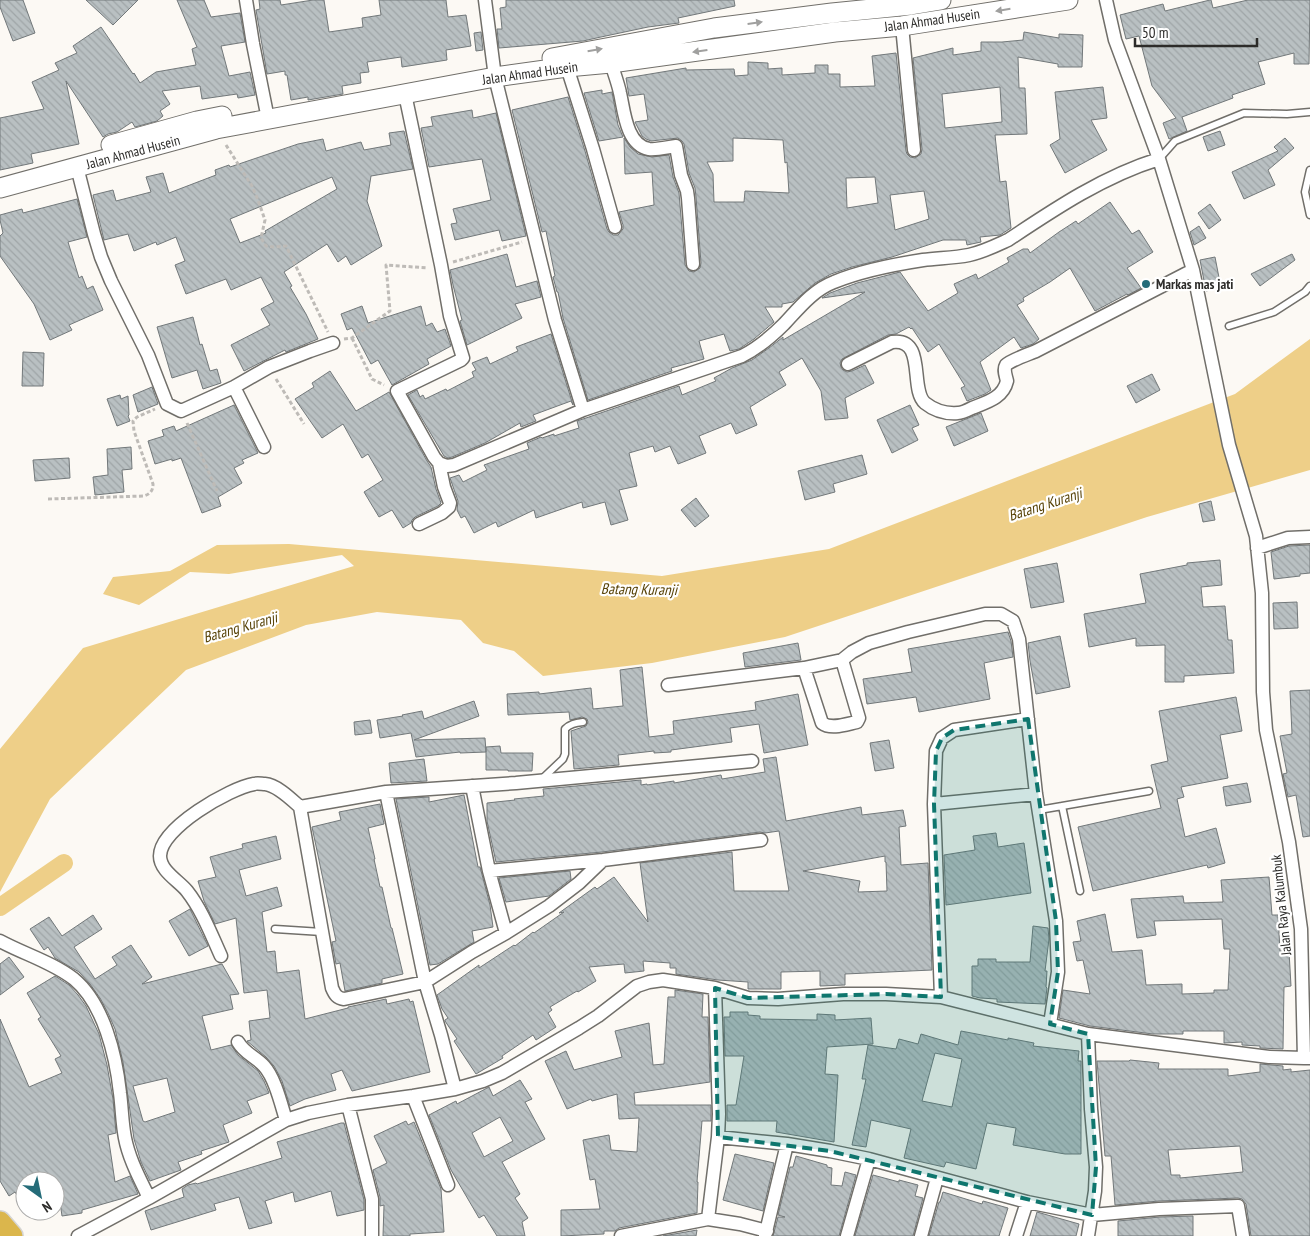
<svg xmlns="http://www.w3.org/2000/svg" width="1310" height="1236" viewBox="0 0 1310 1236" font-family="'PT Sans Narrow',sans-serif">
<defs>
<pattern id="building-back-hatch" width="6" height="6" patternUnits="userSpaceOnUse" patternTransform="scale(1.25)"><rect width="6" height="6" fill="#b9c0c2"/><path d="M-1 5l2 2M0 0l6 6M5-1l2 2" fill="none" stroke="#9fa5a7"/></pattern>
</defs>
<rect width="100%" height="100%" fill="#fcf9f4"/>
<path fill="#eecf88" d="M1310 339V470L1147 517 785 637 652 663 543 676 514 651 483 643 461 620 377 612 306 625 186 670 50 799 0 892V749L83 648 354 566 342 555 229 574 190 572 139 605 103 594 113 577 170 571 217 545 289 544 662 576 829 549 1235 394Z"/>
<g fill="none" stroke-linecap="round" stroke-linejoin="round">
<path stroke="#eecf88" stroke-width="18" d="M0 907 64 863"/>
</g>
<path fill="url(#building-back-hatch)" stroke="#72787a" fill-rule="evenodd" d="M0 0H23L35 33 13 41 0 7Z
M86 0H138L113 25Z
M177 0H204L211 17 240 13 245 42 221 46 229 76 250 72 255 95 238 98 237 94 202 99 200 86 162 91 170 104 160 111 163 116 157 121 135 127 132 122 117 132 108 134 103 137 66 81 79 144 31 154 33 163 0 170V118L44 109 32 82 59 70 55 63 77 53 73 46 101 27 133 74 134 73 140 83 156 72 196 65 192 49 197 47Z
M259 0H280L281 5 313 0H324L329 32 363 27 362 18 381 15 379 0H446L448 17 466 15 471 46 446 50 447 60 402 67 401 57 367 62 369 72 360 73 361 83 342 86 343 94 308 100V97L291 100 287 75H285V71L267 74 256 10 260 9Z
M506 0H734L735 6 678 18 679 23 648 27 601 37 583 41 499 48 497 29H502L500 8 506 7Z
M1210 0H1211L1213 8 1248 0H1310L1309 64H1294V53L1258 62 1265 84 1232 95 1233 98 1182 117 1187 131 1169 139 1163 123 1176 118 1152 86 1139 36 1126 39 1120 15 1163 4 1165 11Z
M481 32 483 50 476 51 474 33Z
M1024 32 1059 38V34L1083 35 1082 67H1058V64L1018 57 1019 88H1025L1027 134 995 135 1000 182 1006 181 1011 228 1000 235 980 237 981 242 967 245 966 240H943L892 257 852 267 831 274 815 283 793 302 782 304V307H765L774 322 754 339 739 349 730 351 724 334 699 341 704 359 671 368 672 371 588 400 563 318 558 292H557L553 277 555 276 546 231 542 232 512 110 568 97 585 151 607 229 609 232 613 235H618L623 229V225L619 212 654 205 652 172 625 174 624 138 630 147 638 154 652 157 669 155 673 177 679 193 685 265 689 271 694 272 700 268 701 263 696 197 695 188 689 173 684 144 682 141 678 138 651 141 646 139 642 136 635 122 648 120 644 94 629 96 626 78 686 68V70L734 69 735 76 748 75V62L768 63V69L782 68V75L815 73V65H828V74H840V87L875 86 872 56 896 53 906 151 907 154 910 157 915 158 921 154 922 149 913 58 953 48V55L981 51V42H1002L1023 40ZM1000 87 1002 122 945 128 942 94ZM733 138 783 140 785 163 787 162 789 193 745 191 744 202H714L713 174 707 162 733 161ZM875 177 878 203 847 208 846 178ZM924 191 929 219 895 230 890 195Z
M1103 87 1107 118 1091 120 1107 150 1065 173 1050 145 1060 139 1055 92Z
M602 90V94L612 92 618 125 623 137 599 141 584 93Z
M472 110 473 118 496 113 526 236 502 241 499 230 455 240 451 224 457 223 453 209 491 200 482 159 429 167 421 128 433 126 431 117Z
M404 131 413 169 371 176 367 201 382 246 351 265 346 256 338 262 327 244 284 272 292 286 290 287 306 314 318 339 286 352 285 350 244 371 231 345 270 325 261 309 274 302 261 277 231 290 226 279 186 294 175 265 185 261 176 237 157 245 156 242 134 251 128 234 104 240 93 195 113 190 116 201 151 192 146 177 163 173 169 193 216 175 215 170 229 165 230 167 298 144 323 139 326 151 361 142 364 150 391 145 389 133ZM332 177 337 189 265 231 266 233 240 243 230 219Z
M1220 131 1225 145 1208 151 1203 137Z
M1285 138 1294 148 1268 170 1275 185 1244 199 1232 172 1278 151 1274 147Z
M77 199 87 237 68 242 79 278 82 276 87 289 93 286 103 310 69 325 72 330 50 340 34 304 0 256V236L3 233 0 220V215L22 209 23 213Z
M1110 202 1132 234 1139 230 1153 252 1127 268 1141 288 1128 295 1127 294 1095 311 1070 268 1050 282 1023 298 1024 301 1017 305 1039 339 1033 344 1021 348 1014 337 980 362 991 390 985 394 967 401 961 388 965 386 939 344 928 352 912 328 911 329 909 327 896 334 888 335 842 359 840 363 841 367 843 370 847 372 852 371 865 365 874 383 845 398 848 418 825 420 821 391 802 358 779 372 786 385 750 407 757 425 736 434 731 423 699 436 706 453 678 464 670 446 655 452 653 446 629 453 637 486 619 490 628 520 611 525 605 502 583 508 582 502 536 518 534 510 498 527 496 522 474 533 465 516 461 518 457 510 458 501 450 478 459 475 463 482 487 470 484 465 529 449 527 443 541 437 542 438 554 434V436L579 428 577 421 586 418 679 386 682 395 716 381 714 378 732 368 752 360 769 348 783 337V340L865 292 822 298 830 293 857 283 900 272 928 311 958 293 954 284 976 274 978 279 1009 262 1007 258 1023 249H1028L1030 253 1059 232 1076 221 1078 224Z
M1210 204 1221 220 1209 229 1198 213Z
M1199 226 1206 238 1194 245 1190 232Z
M507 254 516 287 537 281 541 297 515 304 522 318 467 345 460 321 462 320 453 285 450 270Z
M1292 254 1295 260 1260 286 1251 274Z
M1215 257 1221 288 1206 291 1200 260Z
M362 306 368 323 421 306 426 326 432 323 437 332 445 329 451 346 427 359 429 364 392 385 378 360 371 364 352 328 347 330 341 314Z
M193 317 200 345 202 344 210 371 217 369 221 383 203 389 197 370 172 378 157 327Z
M551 334 573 405 571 401 533 415 536 421 521 427 520 423 485 443 452 457 448 458 444 456 408 395 417 390 420 397 423 395 425 399 446 389 447 391 474 377 472 372 476 370 472 363 487 357 490 364 518 351 516 347Z
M23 352 44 353 43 386H22Z
M330 371 356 411 389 392 427 461 431 467 436 489 441 503 438 506 415 517 412 520 411 523 403 528 392 510 379 517 364 492 383 480 368 454 362 458 343 424 322 438 295 399 314 387 312 383Z
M1152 374 1160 390 1136 403 1127 386Z
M152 387 158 404 138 412 133 395Z
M120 395 121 399 128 396 129 415 128 416 130 421 117 426 107 399Z
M234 405 258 453 242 460 244 463 234 468 242 483 218 497 221 506 202 513 181 458 172 461V459L155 464 148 441 164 436 162 430 174 426 176 431Z
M910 405 919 425 912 428 918 440 892 453 877 420Z
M981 413 988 431 954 446 946 427Z
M131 447 132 469 122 470 124 492 95 495 93 477 108 475 107 449Z
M862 455 867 474 833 484 835 492 805 500 798 471Z
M69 458 70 478 35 481 33 460Z
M696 498 709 516 695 527 681 510Z
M1211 501 1215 520 1203 522 1199 504Z
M1310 545V573L1300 574V576L1274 579 1271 552 1289 546Z
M1220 560 1222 585 1201 587 1203 607 1225 606 1228 640H1232L1234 673 1184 676V682H1165V645L1136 646V638L1089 647 1084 614 1146 603 1140 574 1187 565V563Z
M1057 563 1064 602 1031 608 1024 569Z
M1297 602 1298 628 1274 629 1273 603Z
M1008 632 1011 641 1013 657 984 663 990 699 919 712 916 697 867 704 863 679 912 672 908 649Z
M1060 636 1070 687 1036 694 1030 661 1028 643Z
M798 643 801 660 745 667 743 653Z
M642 667 649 737 674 734 673 721 756 710 755 702 798 694 808 745 764 753 759 724 730 728 732 742 671 750V752L654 753V751L618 755 619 765 574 769 571 731 586 726 588 722 587 719 582 717 570 720 569 712 508 715 507 694 539 692V694L591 688 593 709 623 706 620 670Z
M1310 690V836L1303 837 1296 795 1288 797 1283 774 1287 773 1280 736 1292 734 1290 691Z
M1236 697 1242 731 1220 735 1228 778 1181 787 1184 797 1177 799 1185 837 1216 828 1225 863 1208 868 1207 865 1093 891 1078 827 1161 808 1151 765 1168 761 1159 711Z
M474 701 479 716 414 740 485 738 486 752 460 753V752L416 757 411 733 380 738 377 720 403 716 402 715 422 711 424 719Z
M370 720 372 733 355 735 354 722Z
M889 740 894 768 875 771 870 743Z
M500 746 501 753H533L532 771H508V770H486V747Z
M776 757 786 821 861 807 862 815 903 810 906 826 899 827 901 865 928 863 932 970 845 974V985L820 986V971L781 972V989H748V982L718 980 676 974V968H670V963L643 961 644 971 625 973 624 964 589 967 596 981 578 992 577 991 550 1007 552 1010 548 1013 556 1027 536 1040 533 1035 502 1056 503 1058 476 1074 454 1041 457 1039 445 1021V1020L448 1018 442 1009 437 995 479 965V968L514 945 515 946 533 932 534 933 564 912 559 913 595 887 597 889 614 877 648 922 640 863 732 852 734 891H789L779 831 765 833 760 832 602 852 496 862 487 821V803L515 800 514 799 544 796 543 789 641 780V785L647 784V785L674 781V783L721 775 722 779 765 772 763 759ZM885 856V862H886L887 891 858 892 860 881 803 871Z
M424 759 427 781 391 783 389 763Z
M1247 783 1251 802 1226 806 1223 787Z
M464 795 478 867H480L490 905 493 927 472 931 474 942 438 964 430 965 396 799 429 797V802Z
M380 804 384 824 368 828 375 859H374L380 887H382L391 928H392L403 974 382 979V983L345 991 340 963 336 964 332 942 336 941 312 827 341 820 339 812Z
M996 833 998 847 1024 843 1031 893 946 905 944 855 975 850 973 836Z
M276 836 281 859 239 870 246 896 277 887 282 906 262 912 267 952 275 951 277 973 299 970 305 1019 348 1008V1007L386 999 387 1004 409 999 410 1002 413 1001 430 1072 352 1091 342 1070 331 1074 336 1090 305 1099 290 1106 282 1081 274 1066 266 1057 247 1041 251 1040 249 1021 270 1018 267 990 244 993 236 918 215 924 204 901 198 881 216 877 210 857 243 848 242 844Z
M570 871 571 879 549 896 506 902 499 878Z
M1269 877 1272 915H1278L1280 951H1289L1291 986 1284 987 1283 1049 1260 1048V1046L1242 1045V1042L1224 1043V1031H1183V1034H1153L1090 1026 1059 1018 1063 990 1090 994 1083 960 1077 961 1073 942 1081 941 1077 921 1105 914 1112 952 1142 950 1146 985 1182 984V994L1214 993V990H1228L1230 949H1224L1222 919 1154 921 1156 935 1137 938 1131 899 1183 896 1184 903 1223 902 1221 880Z
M190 909 208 946 189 956 169 921Z
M93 915 102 929 74 947 95 979 117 965 112 957 131 945 152 977 142 984 222 964 239 994 230 995 233 1009 202 1016 211 1050 231 1045 238 1055 258 1071 264 1081 269 1093 247 1101 252 1113 223 1125 229 1142 201 1151 202 1154 178 1162 181 1170 150 1181 141 1162 134 1139 123 1062 115 1029 108 1013 100 998 90 984 79 972 55 958 48 947 44 950 30 929 49 917 62 936ZM167 1078 175 1112 145 1122 143 1121 133 1086Z
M1033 926 1048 928 1049 939 1045 971H1047L1046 987 1047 988 1045 1004 997 1002V999L980 998 972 996V966H978V959H996V962H1030Z
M9 957 24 977 0 995V964Z
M55 976 69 985 78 995 86 1006 99 1034 107 1065 113 1099 116 1133 108 1135 115 1182 130 1176 138 1194 82 1210V1213L62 1216 57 1181H25V1208L15 1192 9 1196 0 1181V1019L29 1087 62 1073 55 1059 61 1056 38 1019 41 1017 27 993Z
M675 990 703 994 702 1017H708L710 1082 634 1093 635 1105H711V1121H702L697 1182H698L697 1213 619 1228 615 1231H604V1234L561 1236V1210L600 1209 595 1179 590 1180 583 1140 609 1135 611 1150 637 1152 639 1118 619 1119 617 1094 592 1101 591 1099 567 1109 545 1061 566 1051 574 1070 622 1057 615 1031 649 1023 653 1065 664 1064 668 997H675Z
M730 1012H748V1015L760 1016V1019L817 1020V1014L835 1015V1020L871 1018 873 1044 827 1047 825 1074 838 1075 834 1142 776 1132 777 1121H727V1105H736L744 1056H725L724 1017H730Z
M961 1031 1008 1040V1038L1034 1043 1033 1046 1079 1051 1078 1061H1081V1154H1065L1013 1145 1016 1128 987 1123 976 1169 946 1162 944 1167 904 1158 911 1129 871 1120 866 1147 852 1145 866 1079H862L868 1045 896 1049 899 1039 918 1044 921 1034 958 1045ZM935 1053 962 1059 952 1107 922 1101Z
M1130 1060 1159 1063 1158 1069H1228V1076L1260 1072V1064L1283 1066V1070L1291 1069V1072L1310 1070V1236H1251L1246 1204 1242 1199 1238 1198 1159 1201 1115 1205 1111 1156H1105L1097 1061H1129ZM1240 1146 1243 1172 1180 1178V1175H1171L1168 1150Z
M520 1080 532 1099 525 1102 545 1139 502 1162 520 1194 515 1198 528 1218 522 1222 525 1236H497L484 1215 479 1218 451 1170 429 1115 456 1101 457 1104 489 1087 493 1096ZM500 1117 513 1141 484 1157 472 1133Z
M406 1121 408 1125 414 1122 441 1189 444 1232 410 1234V1236H383L384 1205 380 1206V1197L373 1170 387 1163 374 1136Z
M341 1123H344L364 1200V1210L337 1216 331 1191 295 1202 293 1192 265 1201 272 1223 249 1229 239 1197 214 1204 216 1210 151 1230 145 1211 184 1197 182 1189 188 1185 196 1183 197 1184 282 1158 277 1142Z
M735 1154 774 1163 763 1211 723 1200Z
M796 1156 827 1165V1167L832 1168 831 1185 842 1186 845 1172 856 1175 839 1236H773L778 1217H785L778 1215 790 1167H793Z
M873 1175 899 1182V1180L918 1185 915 1196 923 1198 913 1236H855Z
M943 1192 982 1204 983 1201 1008 1208 999 1236H929L939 1202H940Z
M1037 1212 1079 1224 1076 1236H1030Z
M1193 1216V1236H1118V1221L1160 1217Z
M697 1230 696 1236H663Z"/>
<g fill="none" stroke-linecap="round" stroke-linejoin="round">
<defs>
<path id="service" d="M1159 159 1175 141 1244 113 1287 114 1310 112
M1310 170 1305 192 1310 215
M1229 326 1274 312 1305 292 1310 286
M543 778 563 759 565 754V729C570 724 575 723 583 722
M1062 806 1080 891
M1039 810 1149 791
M275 929 322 932"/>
<path id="minor" d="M246 0 253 44 266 109
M485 0 495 77 555 320 583 410 742 356C758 348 771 337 784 324 799 308 813 290 834 282 858 272 897 264 923 260 938 258 954 258 969 255 983 252 995 246 1008 240 1056 208 1104 176 1159 159
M1106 0 1115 40 1159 159 1193 270 1229 445 1256 536 1262 593 1263 692 1266 730 1289 842 1301 929 1304 1058H1310
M902 26 914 150
M611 63C614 73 618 83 620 93 624 110 626 145 649 149 657 150 668 147 676 146L681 175 687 191 688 198 693 264
M567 67 593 149 615 227
M405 94 441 265 450 316 463 358 461 360 397 391 434 457 439 463 447 466 454 465 583 410
M77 167 94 234 101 257 111 281 148 355 167 404 181 411 234 387 269 367 310 351 333 343
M848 364 892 342C927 337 909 390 925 403 935 411 945 414 958 413 962 413 968 410 972 408 987 402 1003 398 1007 381 1006 376 1003 370 1006 365 1011 360 1029 354 1036 351L1193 270
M234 387 264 447
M419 524 442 513 449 507 450 503 444 487 439 463
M1257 548 1288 538 1310 537
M804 668 842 660
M668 685 804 668 822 723C831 730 847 724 857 722L859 718 842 660 852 652 869 643 908 632 985 614H1001L1013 621 1019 639 1036 794 1056 921 1058 972 1050 1024
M472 786 489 871 506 933
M386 792 425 982 441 1035 455 1089
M934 804 936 751 942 738 954 730 1028 719
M300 807 386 792 516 783 752 761
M489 871 603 860 761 840
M0 941C24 954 52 962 74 979 104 1004 116 1056 120 1093 122 1108 122 1123 125 1138 129 1159 140 1179 149 1198
M221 956C211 934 202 910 187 891 179 881 160 871 160 856 160 828 230 788 254 784 257 783 262 784 265 784 277 785 291 799 300 807L332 988C335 995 337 998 344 999L425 982 472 952 506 933 549 906 579 883 603 860
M941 997 934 804 1036 794
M1088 1034 1091 1109 1096 1167 1095 1191 1088 1236
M238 1042C245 1054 255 1056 264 1066 275 1078 281 1104 286 1120
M413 1096 448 1185
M348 1105 372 1199V1236
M718 1137 787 1144 830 1151 869 1159 1027 1202 1092 1215 1159 1209 1238 1206 1243 1236
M708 1219 740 1224 767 1231
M78 1236 149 1198 286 1120 308 1113 348 1105 413 1096 455 1089 483 1081 502 1073 579 1028 598 1016 637 986 649 982 663 980 715 988 748 998 778 999 843 994H886L941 997 1088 1034 1269 1057 1304 1058
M621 1236 708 1219 718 1137 719 1114 715 988
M765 1236 787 1144
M847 1236 869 1159
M921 1236 937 1178
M1016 1236 1027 1202"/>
<path id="secondary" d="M552 58 714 28 832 13 911 5 941 0
M111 145 197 121 222 116
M0 188 216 129 495 77 567 67 611 63 835 32 902 26 1068 0"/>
<path id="trunk" d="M0 1222 12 1236"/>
</defs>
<use href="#service" stroke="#716f6a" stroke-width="9"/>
<use href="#minor" stroke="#716f6a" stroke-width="15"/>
<use href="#secondary" stroke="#716f6a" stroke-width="21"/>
<use href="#trunk" stroke="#d5d5d4" stroke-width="24"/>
<path stroke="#bebbb7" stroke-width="3" stroke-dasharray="4 2.5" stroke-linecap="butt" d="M226 145 252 186 258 200 265 220 261 238 266 246 274 247 286 246 328 332
M453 262 522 242
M352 338 372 379 384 385
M344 339 352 338 390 311 386 265 428 268
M276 379 304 424
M187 423 217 491
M48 499 144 496C150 494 153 491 153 484L134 431 133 421 137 417 155 409"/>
<use href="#service" stroke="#fff" stroke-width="6"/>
<use href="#minor" stroke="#fff" stroke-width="12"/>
<use href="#secondary" stroke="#fff" stroke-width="19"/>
<use href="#trunk" stroke="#dbb64c" stroke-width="21"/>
</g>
<defs><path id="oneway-solid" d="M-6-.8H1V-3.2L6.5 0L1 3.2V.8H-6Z" transform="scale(1.25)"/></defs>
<g fill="#a0a09f">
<use href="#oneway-solid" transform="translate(1003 10) rotate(171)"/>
<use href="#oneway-solid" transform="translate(755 23) rotate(-8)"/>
<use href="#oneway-solid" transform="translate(595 50) rotate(-10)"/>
<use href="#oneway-solid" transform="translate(700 51) rotate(172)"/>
</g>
<path fill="#0f766e" fill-opacity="0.2" stroke="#0f766e" stroke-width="4" stroke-dasharray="10 6" stroke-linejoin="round" d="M1028 719 1056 921 1058 972 1050 1024 1088 1034 1096 1167 1092 1215 830 1151 718 1137 715 988 748 998 886 994 941 997 934 804 936 751 942 738 954 730Z"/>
<circle fill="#256c79" stroke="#fff" stroke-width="2" cx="1146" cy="284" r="5"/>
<g text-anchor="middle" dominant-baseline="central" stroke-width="4.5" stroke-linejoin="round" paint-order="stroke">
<g font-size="14" fill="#2d2c2a" stroke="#fff">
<text transform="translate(932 20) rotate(-8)">Jalan Ahmad Husein</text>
<text transform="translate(530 73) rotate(-8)">Jalan Ahmad Husein</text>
<text transform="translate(133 152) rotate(-15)">Jalan Ahmad Husein</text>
<text transform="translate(1281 905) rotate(-96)">Jalan Raya Kalumbuk</text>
</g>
<g font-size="14" font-weight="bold" fill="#2d2c2a" stroke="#fff" text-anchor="start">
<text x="1156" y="284">Markas mas jati</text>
</g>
<g font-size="15" font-style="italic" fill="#584308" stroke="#fff">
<text transform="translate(1045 504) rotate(-18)">Batang Kuranji</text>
<text transform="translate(639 589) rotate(1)">Batang Kuranji</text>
<text transform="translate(240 627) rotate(-16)">Batang Kuranji</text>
</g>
</g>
<g transform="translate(40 1196) rotate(147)"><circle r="24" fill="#ffffff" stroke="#ababaa"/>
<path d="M0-4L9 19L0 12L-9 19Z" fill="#256c79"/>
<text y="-8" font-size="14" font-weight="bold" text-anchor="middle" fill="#2d2c2a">N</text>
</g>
<path d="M1135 38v8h122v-8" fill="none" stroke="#2d2c2a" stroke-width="2.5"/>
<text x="1142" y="38" font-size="15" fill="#2d2c2a" stroke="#ffffff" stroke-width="4" paint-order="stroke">50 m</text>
</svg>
